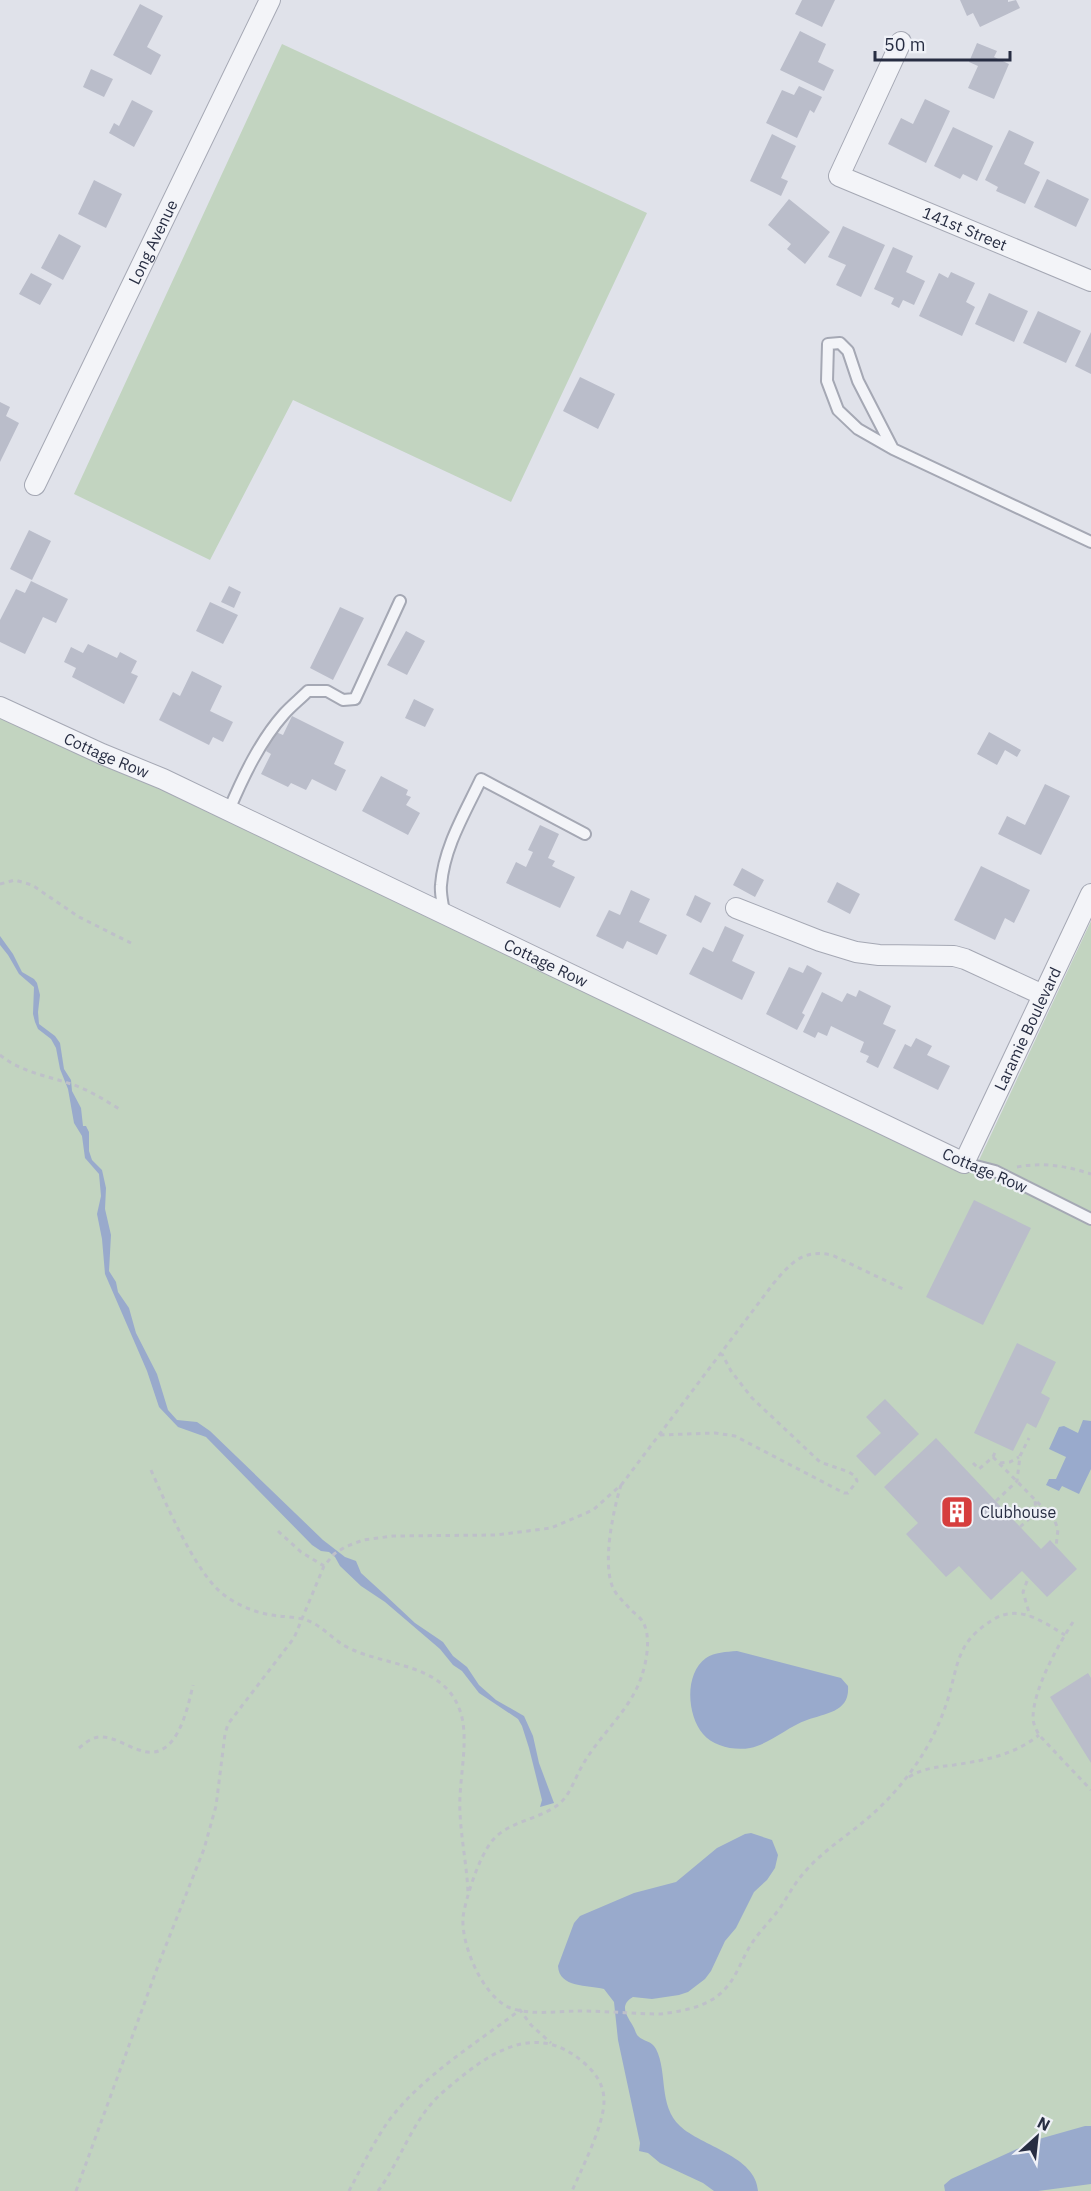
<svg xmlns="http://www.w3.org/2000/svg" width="1091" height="2191" viewBox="0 0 1091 2191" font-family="'IBM Plex Sans',sans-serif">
<rect width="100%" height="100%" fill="#e0e2ea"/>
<path fill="#c2d4c0" d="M282 44 647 213 511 502 293 400 210 560 74 494Z
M0 715 172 789 973 1173 1091 921V2191H0Z"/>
<path fill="#9ac" d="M0 936 13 954 22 972 34 979 37 983 40 995 38 1012 39 1024 55 1036 60 1043 64 1069 71 1080 72 1091 81 1108 83 1126H86L89 1132V1151L92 1160 102 1170 106 1188 105 1209 111 1235 109 1271 116 1282 118 1292 129 1308 136 1333 157 1374 168 1410 177 1420 197 1422 210 1431 323 1540 345 1557 356 1561 361 1573 384 1594 415 1623 443 1642 453 1656 467 1667 479 1685 496 1700 524 1716 533 1736 539 1763 554 1803 540 1807 542 1800 529 1748 522 1726 518 1719 479 1693 462 1671 453 1665 440 1649 385 1602 361 1586 340 1566 335 1557 329 1552 321 1551 312 1545 206 1437 178 1427 159 1407 147 1371 105 1274 102 1239 97 1214 101 1196 99 1174 85 1158 82 1136 74 1123 68 1089 60 1069 56 1048 51 1039 38 1029 35 1022 33 1014 34 987 19 974 8 955 0 945Z
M1083 1420 1091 1421V1469L1079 1494 1062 1486 1059 1491 1046 1485 1049 1479H1056L1066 1457 1049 1449 1059 1427 1064 1426 1078 1433Z
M737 1651 841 1678 848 1686C850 1712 826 1713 807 1720 787 1727 770 1744 750 1748 734 1751 713 1746 703 1734 687 1715 684 1674 706 1658 715 1652 726 1652 737 1651Z
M751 1833 772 1840 778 1855 775 1868 767 1880 754 1892 736 1928 725 1941 711 1971 705 1979 688 1992 679 1995 652 1999 633 1997C617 2006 629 2018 634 2028 635 2030 636 2034 638 2036 644 2042 651 2040 656 2049 668 2073 658 2105 680 2126 701 2146 756 2156 758 2191H714L703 2183 660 2163 648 2153 639 2151 640 2143 618 2040 614 2002 604 1989C588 1985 559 1988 558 1966L574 1923 580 1916 634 1893 676 1882 717 1848 745 1834Z
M1085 2126H1091V2184L1038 2191H945L944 2185 951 2179 1039 2139Z"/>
<path fill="#babdca" d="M802 0H835L822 27 795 14Z
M960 0H1008V2L1016 0 1020 8 980 27 973 13 967 16Z
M140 4 163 16 147 47 161 55 151 75 113 55Z
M800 31 826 44 818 62 834 70 824 91 780 70Z
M977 43 997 51 994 57 1009 64 994 99 968 88 978 66 969 62Z
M91 69 113 79 104 97 83 87Z
M799 86 822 97 814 113 810 110 797 138 766 123 782 90 794 95Z
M925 99 950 111 926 163 888 144 901 118 913 124Z
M132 100 153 111 134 147 109 133 114 123 119 126Z
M953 127 993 146 977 181 963 174 960 179 934 166Z
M1009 130 1034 142 1024 164 1040 172 1025 204 996 191 998 187 985 180Z
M772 134 796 146 781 178 788 181 781 196 750 181Z
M1047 179 1089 199 1076 227 1034 207Z
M94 180 122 194 106 228 78 214Z
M789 199 830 232 805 264 787 249 791 244 768 225Z
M843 226 885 245 861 297 836 285 846 265 828 257Z
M59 234 81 246 63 280 41 268Z
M893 247 913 256 906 272 925 281 914 305 903 300 899 308 891 304 894 298 874 289Z
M951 272 975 283 966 302 975 307 962 336 919 316 939 273 948 278Z
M31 273 52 284 40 305 19 294Z
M989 293 1028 311 1014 342 975 324Z
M1038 311 1081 331 1066 363 1023 343Z
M1091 332V374L1075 366Z
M580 377 615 394 598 429 563 411Z
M0 402 10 407 6 416 19 423 0 462Z
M29 530 51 541 32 580 10 569Z
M31 581 68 599 56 623 43 617 25 654 0 642V620L16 589 25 593Z
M229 586 241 592 234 608 221 602Z
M210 602 238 615 223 644 196 631Z
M340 607 364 618 333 680 310 668Z
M406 631 425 641 407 675 387 665Z
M88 644 117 658 120 652 137 661 131 673 138 676 124 704 72 677 76 668 64 662 71 647 83 653Z
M192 671 222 686 210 711 233 722 223 742 213 737 209 745 159 720 173 692 180 696Z
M414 699 434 709 425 727 405 718Z
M292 716 344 742 334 764 346 770 336 791 312 779 306 790 291 783 288 787 261 774 271 754 266 751 276 732 283 735Z
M989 732 1021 750 1017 757 1005 750 997 765 977 754Z
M381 776 408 790 406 795 411 797 406 805 420 813 408 835 362 811Z
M1045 784 1070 796 1041 855 998 834 1007 816 1025 825Z
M540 825 559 834 548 858 555 861 552 866 575 877 560 908 506 883 516 862 526 867 533 852 528 850Z
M981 866 1030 890 1014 923 1005 918 995 940 954 920Z
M742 868 764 880 755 897 733 885Z
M837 882 860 894 850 914 827 902Z
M631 890 650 899 639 922 667 935 657 955 627 941 623 949 596 936 609 910 620 915Z
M695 895 711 903 701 923 686 915Z
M725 926 744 935 732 961 755 972 742 1000 689 974 703 947 713 952Z
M807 965 822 973 802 1013 805 1015 797 1030 766 1014 789 967 803 973Z
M859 990 891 1006 883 1024 896 1030 878 1068 866 1062 869 1056 860 1052 864 1042 831 1026 827 1036 818 1032 815 1038 803 1032 822 992 842 1002 847 993 856 997Z
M916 1038 932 1046 927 1055 950 1066 938 1090 893 1068 905 1044 911 1047Z
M974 1200 1031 1228 983 1325 926 1297Z
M1017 1343 1056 1362 1041 1393 1050 1398 1036 1428 1027 1423 1013 1451 974 1433Z
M885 1399 919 1434 875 1476 856 1456 881 1433 866 1417Z
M936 1438 1041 1549 1050 1540 1077 1569 1047 1597 1022 1571 991 1600 959 1566 946 1577 906 1534 918 1523 884 1487Z
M1088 1673 1091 1678V1763L1050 1697Z"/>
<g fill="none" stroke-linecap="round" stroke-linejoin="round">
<defs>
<path id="lane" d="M893 449 858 381 848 351 840 343 828 344 827 381 838 410 858 429 893 449 1091 542
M229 810C243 777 260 741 284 714 291 706 300 699 308 691H327L343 700 355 699 400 601
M444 913C443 904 440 894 441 885 444 847 465 813 481 779L585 834
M964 1163 995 1171 1091 1219"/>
<g id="street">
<path id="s1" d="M901 42 839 176 1091 281"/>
<path id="s2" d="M35 485 270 0"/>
<path id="s3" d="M0 707 102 754 163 779 964 1163 1091 894"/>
<path d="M736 908 820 941 856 952 879 955 954 956 965 959 1043 995"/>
</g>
</defs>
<use href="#lane" stroke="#a5a8b4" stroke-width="14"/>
<use href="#street" stroke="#a5a8b4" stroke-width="22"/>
<path stroke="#bec0c9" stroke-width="3" stroke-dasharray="4.5 4.5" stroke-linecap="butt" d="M0 884 15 880 32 885 79 917 131 943
M0 1055C22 1073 49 1076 74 1085 91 1091 106 1101 121 1110
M1017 1167C1042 1162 1067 1166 1091 1174
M660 1435 715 1433 735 1436 844 1493H848L857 1481 855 1476 849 1472 820 1462 752 1398 731 1371 722 1354
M993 1457 1054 1519 1058 1529 1056 1547
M973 1463 979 1469 993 1457 996 1450
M1000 1463 1010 1462 1019 1457
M151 1470C166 1504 196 1574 224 1595 240 1607 259 1614 279 1616 287 1617 297 1617 306 1620 324 1626 334 1642 351 1649 387 1666 442 1664 459 1708 471 1737 458 1780 460 1812 461 1839 467 1866 468 1893
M621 1485C613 1511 602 1563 613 1588 617 1596 624 1602 630 1609 634 1613 640 1617 643 1622 651 1636 647 1660 642 1675 631 1710 600 1734 582 1766 575 1778 570 1795 559 1804 539 1820 508 1821 492 1841 479 1857 466 1897 463 1917 461 1945 482 1994 508 2007 529 2016 558 2011 580 2011 607 2011 634 2014 661 2014 683 2011 708 2007 724 1990 737 1977 742 1958 752 1943 760 1931 771 1920 780 1908 788 1896 794 1884 803 1874 821 1852 847 1836 868 1818 888 1801 905 1781 919 1760 931 1742 940 1723 947 1702 959 1664 955 1643 994 1619 1020 1604 1043 1622 1065 1635
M996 1501 1017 1481 1020 1456 1029 1438
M1033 1515 1052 1518
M1020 1527C1029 1519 1037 1513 1035 1501
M278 1531 301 1552 324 1566
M1027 1581 1023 1592 1030 1616
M1073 1622C1057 1647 1034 1688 1033 1717 1033 1724 1036 1729 1039 1735L1091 1790
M79 1748C85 1743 91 1738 99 1737 113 1736 126 1746 139 1750 176 1764 187 1711 193 1685
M909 1777C923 1768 938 1767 954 1765 986 1760 1014 1755 1039 1735
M76 2191 159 1963 204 1849 216 1806 225 1734 228 1724 294 1638 324 1566 334 1554 345 1547 363 1540 393 1536 496 1535 551 1528 593 1510 622 1484 773 1284C791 1263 802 1249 832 1255L903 1289
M349 2191C362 2167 374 2141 390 2119 424 2075 475 2044 520 2010L531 2025 551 2043
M378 2191C402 2159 412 2119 443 2092 484 2057 532 2018 583 2062 595 2072 604 2084 604 2101 604 2125 582 2168 572 2191"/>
<use href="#lane" stroke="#f3f4f8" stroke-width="10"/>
<use href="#street" stroke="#f3f4f8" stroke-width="20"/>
</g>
<defs>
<symbol id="building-square" viewBox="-11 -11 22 22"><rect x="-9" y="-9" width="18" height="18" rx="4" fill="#d63e3e" stroke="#eff1f7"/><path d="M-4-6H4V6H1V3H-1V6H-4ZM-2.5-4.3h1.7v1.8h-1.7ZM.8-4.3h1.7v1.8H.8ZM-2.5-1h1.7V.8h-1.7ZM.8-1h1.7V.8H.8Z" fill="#fff"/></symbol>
</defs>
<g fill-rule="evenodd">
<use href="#building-square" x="938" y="1493" width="38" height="38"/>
</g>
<g text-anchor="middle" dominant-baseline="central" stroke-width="4.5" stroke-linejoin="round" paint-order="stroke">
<g font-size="16" fill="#272d42" stroke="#eff1f7">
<text stroke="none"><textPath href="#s1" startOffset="284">141st Street</textPath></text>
<text stroke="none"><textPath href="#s2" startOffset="270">Long Avenue</textPath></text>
<text stroke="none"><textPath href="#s3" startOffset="117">Cottage Row</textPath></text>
<text stroke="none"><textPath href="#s3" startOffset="603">Cottage Row</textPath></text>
<text stroke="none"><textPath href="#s3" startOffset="1215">Laramie Boulevard</textPath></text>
<text transform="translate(985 1170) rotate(23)">Cottage Row</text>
</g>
<g font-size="16" fill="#272d42" stroke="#eff1f7" text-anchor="start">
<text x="980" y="1512">Clubhouse</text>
</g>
</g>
<g transform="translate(1037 2137) rotate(27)" stroke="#eff1f7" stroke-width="4.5" paint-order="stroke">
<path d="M0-4.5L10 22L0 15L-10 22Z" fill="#272d42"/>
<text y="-9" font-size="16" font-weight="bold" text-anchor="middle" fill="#272d42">N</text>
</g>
<path d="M875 51v9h135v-9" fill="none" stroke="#272d42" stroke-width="3"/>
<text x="884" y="51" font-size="18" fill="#272d42" stroke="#eff1f7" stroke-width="4.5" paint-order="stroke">50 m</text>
</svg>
